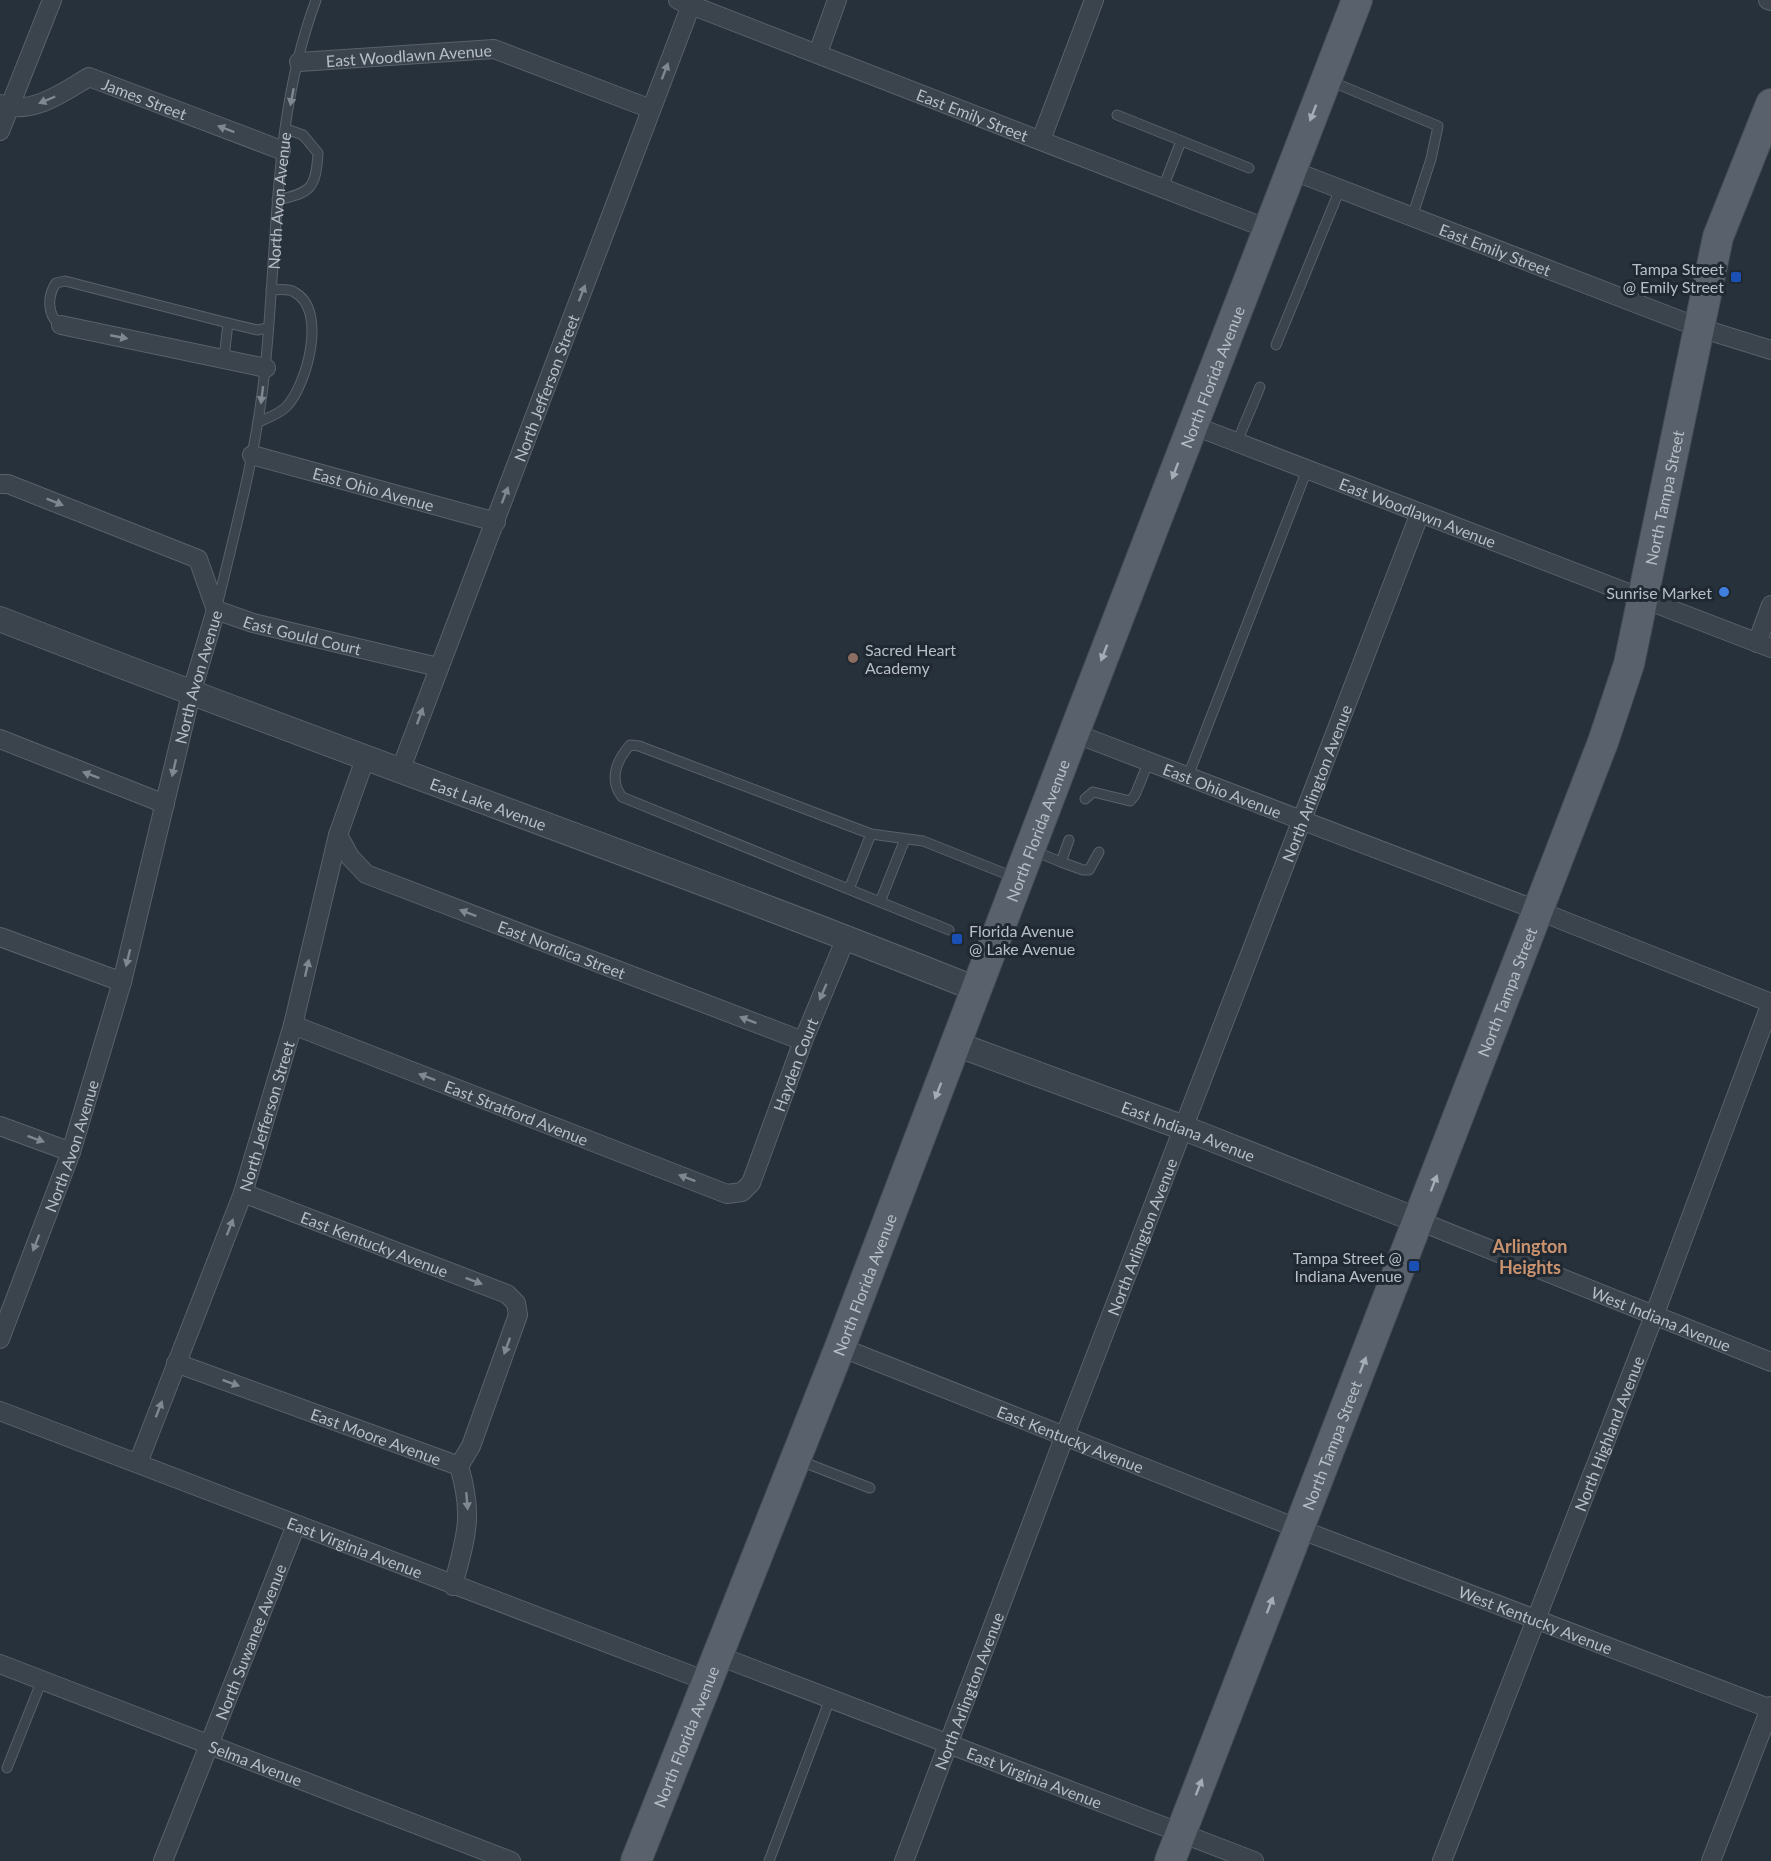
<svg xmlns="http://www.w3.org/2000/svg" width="1771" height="1861" viewBox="0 0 1771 1861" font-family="Lato,sans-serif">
<rect width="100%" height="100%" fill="#27313c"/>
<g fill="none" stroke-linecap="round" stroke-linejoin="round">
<defs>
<g id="service">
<path d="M1330 81 1438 126 1431 159 1412 217"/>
<path d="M1117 115 1249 168"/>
<path d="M1163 188 1181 141"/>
<path d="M277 200C311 193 316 188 318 153L303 135 286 129"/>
<path d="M61 325C47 317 47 296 56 283L65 281 228 323 257 330 268 328"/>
<path d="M1276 345 1340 189"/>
<path d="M224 358 228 323"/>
<path d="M258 422C267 418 280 414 287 406 307 384 328 309 294 292 288 288 278 290 271 290"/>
<path d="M1237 442 1260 387"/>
<path id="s1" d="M217 606C236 527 257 449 265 369 278 246 272 118 316 0"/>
<path d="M1188 776 1307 470"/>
<path d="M1085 799 1093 792 1130 801 1135 795 1149 761"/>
<path d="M1034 851 1061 862 1069 840"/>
<path d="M1061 862 1083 870H1089L1099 852"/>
<path d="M849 889 871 834"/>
<path d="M880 902 905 839"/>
<path d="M949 930 622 797C609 780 616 761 630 745L639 746 871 834 923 841 1016 878"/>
<path d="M798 1460 870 1488"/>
<path d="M7 1768 42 1680"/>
<path d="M769 1861 830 1699"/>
</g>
<g id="minor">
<path id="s2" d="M678 0 1268 229"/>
<path d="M1768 0 1771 1"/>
<path d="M818 53 837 0"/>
<path id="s3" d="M299 62 494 49 651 109"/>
<path id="s4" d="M0 104C32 116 63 92 89 77L281 150"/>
<path d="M0 131 52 0"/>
<path d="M1041 140 1094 0"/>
<path id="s5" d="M1291 170 1700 328 1771 350"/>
<path d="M61 325 266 368"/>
<path id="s6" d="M1192 425 1771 648"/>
<path id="s7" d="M252 455 496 522"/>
<path d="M0 484H8L198 559 216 610"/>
<path id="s8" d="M216 610 253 623 438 667"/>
<path d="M1757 643 1771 605"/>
<path id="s9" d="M1074 733 1539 911 1771 1003"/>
<path d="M0 739 165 804"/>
<path id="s10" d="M400 771 691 5"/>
<path id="s11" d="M338 835 350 857 366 874 803 1041"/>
<path d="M0 937 122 982"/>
<path id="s12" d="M293 1025 727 1194 742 1192 751 1183 803 1041 846 938"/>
<path d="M0 1126 71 1152"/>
<path id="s13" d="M243 1193 507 1294 516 1303 518 1315 471 1446 459 1466"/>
<path id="s14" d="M1419 1221 1771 1362"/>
<path id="s15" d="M0 1339 71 1152 122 982 191 694 216 610"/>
<path id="s16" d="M840 1347 1299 1529 1771 1709"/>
<path id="s17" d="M176 1363 459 1466C474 1516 466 1537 453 1586"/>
<path id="s18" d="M0 1411 709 1682"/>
<path id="s19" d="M138 1463 243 1193 293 1025 338 835 365 759"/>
<path id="s20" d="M719 1656 1254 1861"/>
<path id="s21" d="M0 1664 511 1861"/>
<path id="s22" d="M163 1861 296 1525"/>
<path id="s23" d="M904 1861 1065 1435 1420 513"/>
<path id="s24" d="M1442 1861 1654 1316 1771 1003"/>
<path d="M1711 1861 1771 1706"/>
</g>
<g id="tertiary">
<path id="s25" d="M0 619C324 746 653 860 976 989"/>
<path id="s26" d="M956 1044 1184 1128 1419 1221"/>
</g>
<g id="primary">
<path id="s27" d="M636 1861 840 1347 1074 733 1357 0"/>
<path id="s28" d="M1170 1861 1603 742 1629 664 1718 237 1771 104"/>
</g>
</defs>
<use href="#service" stroke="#59616a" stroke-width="11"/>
<use href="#minor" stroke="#59616a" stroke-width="20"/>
<use href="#tertiary" stroke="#59616a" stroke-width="26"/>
<use href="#primary" stroke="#444c55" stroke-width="32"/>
<use href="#service" stroke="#3b434c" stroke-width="9"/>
<use href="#minor" stroke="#3b434c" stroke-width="18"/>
<use href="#tertiary" stroke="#3b434c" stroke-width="24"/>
<use href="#primary" stroke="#59626c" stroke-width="30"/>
</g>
<defs><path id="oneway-solid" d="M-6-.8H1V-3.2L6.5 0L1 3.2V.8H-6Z" transform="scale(1.5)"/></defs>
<g fill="#7f8790">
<use href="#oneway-solid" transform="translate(665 71) rotate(-69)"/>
<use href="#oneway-solid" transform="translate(292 97) rotate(101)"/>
<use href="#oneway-solid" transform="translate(47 100) rotate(157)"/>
<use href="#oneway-solid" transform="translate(226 129) rotate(-159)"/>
<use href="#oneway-solid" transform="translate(582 293) rotate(-69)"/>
<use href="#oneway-solid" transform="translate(119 337) rotate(11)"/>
<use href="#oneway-solid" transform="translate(262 395) rotate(97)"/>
<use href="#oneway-solid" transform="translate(505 495) rotate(-69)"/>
<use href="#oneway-solid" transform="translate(55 502) rotate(22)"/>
<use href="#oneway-solid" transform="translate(420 716) rotate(-70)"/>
<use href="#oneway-solid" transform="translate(174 768) rotate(103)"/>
<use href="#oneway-solid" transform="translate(91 775) rotate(-159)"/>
<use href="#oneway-solid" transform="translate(468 913) rotate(-159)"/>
<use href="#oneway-solid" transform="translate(128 958) rotate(104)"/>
<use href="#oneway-solid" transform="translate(307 968) rotate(-77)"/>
<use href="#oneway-solid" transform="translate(823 992) rotate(113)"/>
<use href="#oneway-solid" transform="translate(748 1020) rotate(-159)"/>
<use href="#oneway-solid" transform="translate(427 1077) rotate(-159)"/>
<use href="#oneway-solid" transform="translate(36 1139) rotate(20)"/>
<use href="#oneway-solid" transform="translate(687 1178) rotate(-159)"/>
<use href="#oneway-solid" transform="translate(230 1227) rotate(-69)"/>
<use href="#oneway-solid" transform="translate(36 1243) rotate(111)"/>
<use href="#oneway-solid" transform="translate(474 1281) rotate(21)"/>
<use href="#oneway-solid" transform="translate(507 1346) rotate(110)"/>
<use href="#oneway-solid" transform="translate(231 1383) rotate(20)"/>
<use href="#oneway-solid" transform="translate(159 1409) rotate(-69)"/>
<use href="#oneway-solid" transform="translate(467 1501) rotate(85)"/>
</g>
<g fill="#a4acb5">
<use href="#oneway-solid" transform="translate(1313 113) rotate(111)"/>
<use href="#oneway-solid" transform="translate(1175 471) rotate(111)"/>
<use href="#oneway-solid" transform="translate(1104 653) rotate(111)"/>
<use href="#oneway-solid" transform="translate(938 1091) rotate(111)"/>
<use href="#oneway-solid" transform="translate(1434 1183) rotate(-69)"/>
<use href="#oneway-solid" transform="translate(1363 1365) rotate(-69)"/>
<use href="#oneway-solid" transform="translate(1270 1605) rotate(-69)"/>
<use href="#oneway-solid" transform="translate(1199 1787) rotate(-69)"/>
</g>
<g fill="#1a4fb4" stroke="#202831" stroke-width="2">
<rect x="1730" y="271" width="12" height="12" rx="3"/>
<rect x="951" y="933" width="12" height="12" rx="3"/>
<rect x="1408" y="1260" width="12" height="12" rx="3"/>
</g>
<circle fill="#3f7fe0" stroke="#202831" stroke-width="2" cx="1724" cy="592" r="6"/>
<circle fill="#8d6e63" stroke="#202831" stroke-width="2" cx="853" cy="658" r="6"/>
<g text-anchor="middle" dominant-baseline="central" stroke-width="6" stroke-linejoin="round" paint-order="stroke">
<g font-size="16" fill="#b7bec7" stroke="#202831">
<text stroke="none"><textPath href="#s3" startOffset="110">East Woodlawn Avenue</textPath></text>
<text stroke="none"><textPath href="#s4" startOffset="156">James Street</textPath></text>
<text stroke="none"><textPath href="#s2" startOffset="316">East Emily Street</textPath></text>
<text stroke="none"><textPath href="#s1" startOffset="411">North Avon Avenue</textPath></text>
<text stroke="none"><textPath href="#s5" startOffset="219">East Emily Street</textPath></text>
<text stroke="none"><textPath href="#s27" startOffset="1592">North Florida Avenue</textPath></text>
<text stroke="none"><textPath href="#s10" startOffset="410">North Jefferson Street</textPath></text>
<text stroke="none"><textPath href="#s7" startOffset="126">East Ohio Avenue</textPath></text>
<text stroke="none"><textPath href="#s28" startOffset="1452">North Tampa Street</textPath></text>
<text stroke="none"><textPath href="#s6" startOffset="242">East Woodlawn Avenue</textPath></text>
<text stroke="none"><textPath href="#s8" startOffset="90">East Gould Court</textPath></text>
<text stroke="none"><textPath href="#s15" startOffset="692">North Avon Avenue</textPath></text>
<text stroke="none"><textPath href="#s23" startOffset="1154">North Arlington Avenue</textPath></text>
<text stroke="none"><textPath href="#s9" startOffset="159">East Ohio Avenue</textPath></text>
<text stroke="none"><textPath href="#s25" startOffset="522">East Lake Avenue</textPath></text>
<text stroke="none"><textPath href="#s27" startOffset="1106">North Florida Avenue</textPath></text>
<text stroke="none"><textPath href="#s11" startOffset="258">East Nordica Street</textPath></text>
<text stroke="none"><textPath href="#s28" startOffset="932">North Tampa Street</textPath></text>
<text stroke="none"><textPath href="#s12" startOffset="620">Hayden Court</textPath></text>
<text stroke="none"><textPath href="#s12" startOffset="240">East Stratford Avenue</textPath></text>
<text stroke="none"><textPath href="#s19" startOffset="370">North Jefferson Street</textPath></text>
<text stroke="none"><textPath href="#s26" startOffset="248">East Indiana Avenue</textPath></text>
<text stroke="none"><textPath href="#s15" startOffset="206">North Avon Avenue</textPath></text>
<text stroke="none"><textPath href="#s23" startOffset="668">North Arlington Avenue</textPath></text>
<text stroke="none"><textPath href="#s13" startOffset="141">East Kentucky Avenue</textPath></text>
<text stroke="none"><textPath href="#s27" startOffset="620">North Florida Avenue</textPath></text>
<text stroke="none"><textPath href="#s14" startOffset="261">West Indiana Avenue</textPath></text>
<text stroke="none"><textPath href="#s24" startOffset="459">North Highland Avenue</textPath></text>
<text stroke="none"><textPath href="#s17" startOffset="213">East Moore Avenue</textPath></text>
<text stroke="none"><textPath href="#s16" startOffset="248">East Kentucky Avenue</textPath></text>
<text stroke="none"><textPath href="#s28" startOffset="446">North Tampa Street</textPath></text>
<text stroke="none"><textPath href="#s18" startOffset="380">East Virginia Avenue</textPath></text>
<text stroke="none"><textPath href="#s16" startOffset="747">West Kentucky Avenue</textPath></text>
<text stroke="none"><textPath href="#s22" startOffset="236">North Suwanee Avenue</textPath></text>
<text stroke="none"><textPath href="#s23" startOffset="182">North Arlington Avenue</textPath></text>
<text stroke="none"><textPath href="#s27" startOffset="134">North Florida Avenue</textPath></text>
<text stroke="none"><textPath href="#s21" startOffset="274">Selma Avenue</textPath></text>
<text stroke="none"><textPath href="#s20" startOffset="338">East Virginia Avenue</textPath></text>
</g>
<g font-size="16" fill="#b7bec7" stroke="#202831" text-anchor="end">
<text x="1724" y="268">Tampa Street<tspan x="1724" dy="18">@ Emily Street</tspan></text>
<text x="1712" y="592">Sunrise Market</text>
<text x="865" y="649" text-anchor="start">Sacred Heart<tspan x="865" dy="18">Academy</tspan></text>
<text x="969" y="930" text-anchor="start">Florida Avenue<tspan x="969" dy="18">@ Lake Avenue</tspan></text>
<text x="1402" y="1257">Tampa Street @<tspan x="1402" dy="18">Indiana Avenue</tspan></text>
</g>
<g font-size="18" font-weight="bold" fill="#c99370" stroke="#202831">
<text x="1530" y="1246">Arlington<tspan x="1530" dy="21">Heights</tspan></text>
</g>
</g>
</svg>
